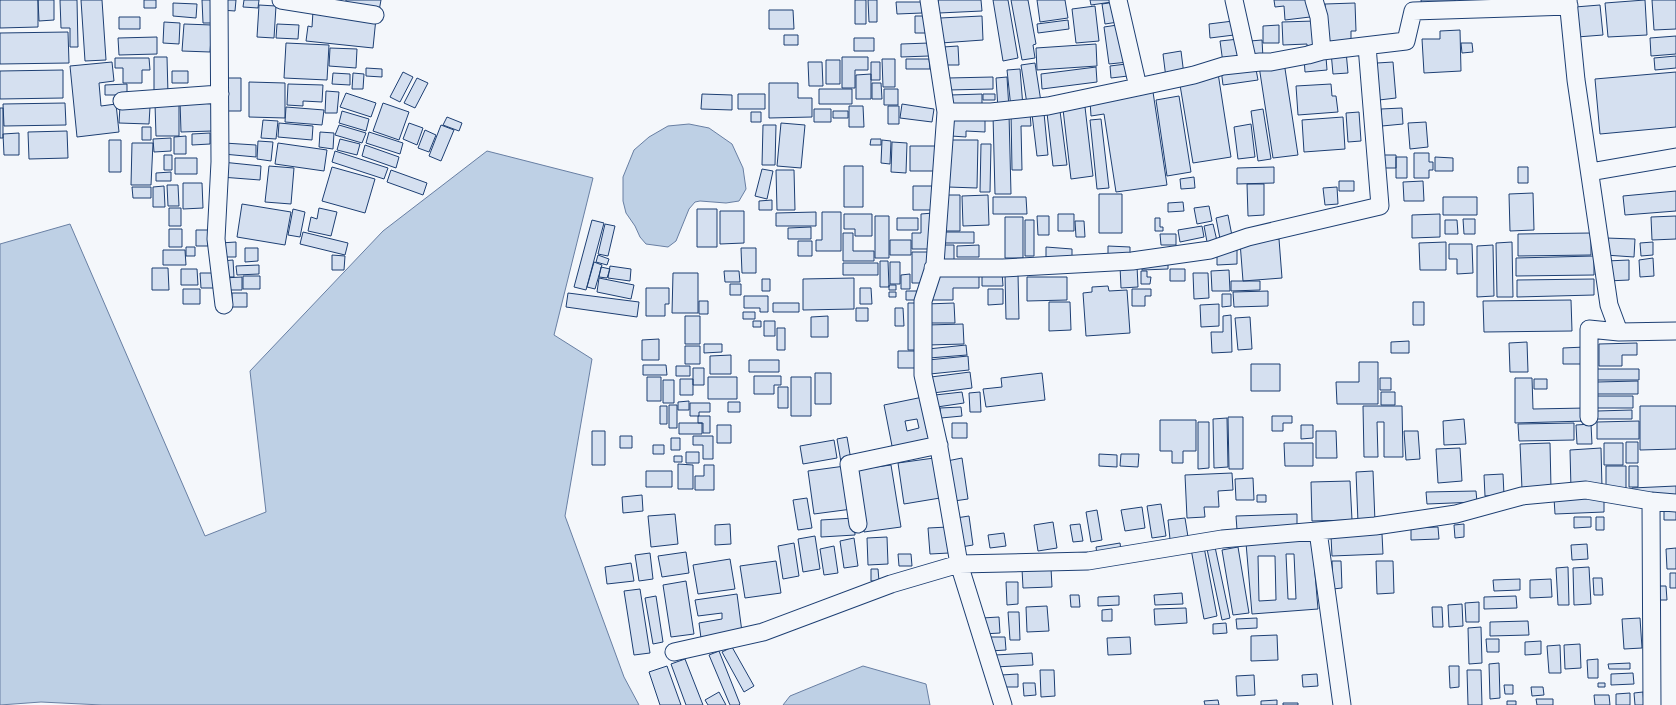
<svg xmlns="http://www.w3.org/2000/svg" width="1676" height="705" viewBox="0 0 1676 705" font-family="Rubik,sans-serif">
<rect width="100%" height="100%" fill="#f4f7fb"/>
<path fill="#bed0e5" stroke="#687fa3" d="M689 124 709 128 732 144 743 168 746 189 739 201 726 203 700 201 695 202 689 209 676 241 668 247 646 244 640 237 635 226 626 213 623 201V177L634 150 649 137 668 126Z
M487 151 593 178 554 335 592 359 565 516 624 677 639 705H102L41 702 0 705V244L70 224 205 536 266 512 250 371 383 231Z
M863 666 926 684 930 705H783L790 696Z"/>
<path fill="#d5e0f0" stroke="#1d3f73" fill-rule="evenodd" d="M0 0H38V27L0 28Z
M38 0H54V20L39 21Z
M60 0H77L78 47H70V28H61Z
M81 0H102L106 60 85 61Z
M144 0H156V8H144Z
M202 0H212V23H203Z
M221 0H236L235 11 221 10Z
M244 0H259L258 8 243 7Z
M346 0H381L379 11 345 7Z
M855 0H866V24H855Z
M868 0H877V22H869Z
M938 0H981L982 11 939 13Z
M993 0H1008L1018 58 1003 61Z
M1011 0H1028L1036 44 1033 45 1035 58 1022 60Z
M1037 0H1065L1068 18 1040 22Z
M1090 0H1111L1112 2 1091 5Z
M1274 0H1308L1310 17 1285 20 1284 6 1275 7Z
M1421 0H1455L1456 4 1422 8Z
M1645 0 1647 35 1608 37 1605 3Z
M1652 0H1676V29L1654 30Z
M896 2H922V13L897 14Z
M1115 2 1118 22 1105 24 1102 4Z
M173 3 197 4 196 18 173 16Z
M1355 3 1356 31H1351V46L1327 47 1325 4Z
M259 5 276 6 274 38 257 37Z
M1600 5 1603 35 1577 37 1575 7Z
M1095 6 1099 41 1076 43 1072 9Z
M769 10H793L794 29H769Z
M313 11 376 18 373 48 306 41 308 26 312 27Z
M915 16H927V33H915Z
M982 16 983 40 941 43 940 18Z
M119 17H140V29H119Z
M1068 20 1069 29 1038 33 1037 24Z
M1233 21 1234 35 1210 38 1209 24Z
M1314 21 1315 52 1307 53V44L1283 45 1282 22Z
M164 22 180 23 179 44 163 43Z
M184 24 212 25 210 52 182 51Z
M277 24 299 25 298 39 276 38Z
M1124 24 1128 62 1109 64 1104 27Z
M1279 25V43H1263V26Z
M1460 30 1461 71 1424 73 1422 39H1440V31Z
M68 32 69 63 0 64V33Z
M784 35H798V45H784Z
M1676 36V54L1651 56 1650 38Z
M157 37V54L119 55 118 38Z
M854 38H874V51H854Z
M1239 39 1242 60 1223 63 1220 41Z
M1262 40 1263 58 1251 59 1250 41Z
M286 43 329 45 327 80 284 78Z
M929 43V56L901 57V44Z
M1461 43H1472L1473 52 1462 53Z
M1096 44 1097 66 1037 70 1036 48Z
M958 46 959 65H943V47Z
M330 48 357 49 356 68 329 66Z
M1181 51 1184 75 1166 78 1163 54Z
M1346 51 1348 73 1333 74 1331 52Z
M1676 56V68L1655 70 1654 58Z
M154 57H167L168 94H154Z
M842 57H868V70H855V88H842Z
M1326 57 1327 70 1305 72 1304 58Z
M115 58H149L150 70H142V83H123V68H115Z
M882 59H895V87H883Z
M906 59H929L930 69H906Z
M826 60H840V84H826Z
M112 62 114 81 99 83 101 106 116 104 119 132 77 137 70 66Z
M808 62H822L823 86H809Z
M871 62H880V80H871Z
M1284 62 1298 155 1273 158 1259 66Z
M1393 62 1396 98 1379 100 1377 63Z
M1035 63 1041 102 1027 104 1021 65Z
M1126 64 1128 76 1111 78 1110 66Z
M1255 64 1258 80 1223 85 1221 69Z
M1096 67 1097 82 1042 89 1041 74Z
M366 68 382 69V77L366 76Z
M1020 69 1023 107 1011 108 1007 70Z
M63 70V98L0 99V71Z
M172 71H188V83H172Z
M403 72 413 77 400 102 390 97Z
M1676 72V127L1600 134 1595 79Z
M333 73 350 74V85L332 84Z
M353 73 364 74 363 89H352Z
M1218 73 1231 157 1193 163 1179 79Z
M871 74V99H856V75Z
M993 77V89L948 90V78Z
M1007 77 1009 109H998L996 78Z
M222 78H241V111H221Z
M417 78 428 83 415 108 404 103Z
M249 82 285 83V118L249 117Z
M769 83H798V98H812V117L769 118Z
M872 83H881L882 99H872Z
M127 84V95H105V85Z
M288 84 323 85 322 102 303 101V106L287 105Z
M1331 84 1332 96H1336L1338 112 1298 115 1296 86Z
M819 89H852V104H819Z
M884 89H898V105H884Z
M326 91 339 92 337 113H325Z
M1153 92 1167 185 1116 192 1104 114 1091 116 1090 101Z
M346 93 376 103 371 117 340 107Z
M702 94 732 95V110L701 109Z
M738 94H765V109H738Z
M982 94V108L950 109V95Z
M983 94H995V100H983Z
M1179 96 1191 172 1167 176 1156 100Z
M212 100V131L181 132 180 101Z
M65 103 66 125 4 126 3 104Z
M179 103V136H156L155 104Z
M383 103 409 112 399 140 373 131Z
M902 104 934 109 932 122 900 118Z
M120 106 150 107 149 124 119 123Z
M849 106H863L864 127H849Z
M888 106H899V124H888Z
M286 107 324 110 322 125 285 122Z
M1085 107 1093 176 1071 179 1063 109Z
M0 108H3V138H0Z
M1402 108 1403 124 1382 126 1381 109Z
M814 109H831V122H814Z
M1263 109 1271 159 1258 161 1251 111Z
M342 111 369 119 366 131 339 123Z
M833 111H848V118H833Z
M1060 111 1067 165 1053 166 1047 113Z
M751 112H761V122H751Z
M1011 112H1030L1031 126H1021L1022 170H1012Z
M1359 112 1361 141 1348 142 1346 113Z
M1044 113 1048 155 1037 156 1032 114Z
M1009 114 1011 194H995L993 115Z
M447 117 462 123 459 131 443 125Z
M951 117 985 118V132L966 131V137L951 136Z
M1343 117 1345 149 1304 152 1302 120Z
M1101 119 1109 188 1097 189 1090 120Z
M263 120 278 121 276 139 261 138Z
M1426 122 1428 147 1410 149 1408 123Z
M279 123 313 126 312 140 278 137Z
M409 123 423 128 417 145 403 139Z
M781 123 805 125 801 168 777 166Z
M1251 124 1255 157 1238 159 1234 127Z
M339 125 366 133 362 143 335 135Z
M441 125 454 130 441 161 429 156Z
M763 125H776L775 165H762Z
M142 127H151V140H142Z
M425 130 436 135 429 152 418 148Z
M67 131 68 158 29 159 28 132Z
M320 132 334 133 333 149 319 147Z
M369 132 403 143 400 154 366 143Z
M19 133V155H4L3 134Z
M210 133V144L192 145V134Z
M186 136V154H174V137Z
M171 138V151L154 152 153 139Z
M340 139 360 144 357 155 337 150Z
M871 139H881V145H870Z
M109 140H121V172H109Z
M882 140 891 141 890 164 881 163Z
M949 140H978L977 188 948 187Z
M258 141 273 142 271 161 257 159Z
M892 142 907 143 906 173 891 172Z
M132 143H153L151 185H131Z
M224 143 256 145V157L223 154Z
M278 143 327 150 324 171 275 164Z
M981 144H991L990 192H980Z
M365 145 399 157 396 168 362 156Z
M910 146H935V171H910Z
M335 151 388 168 384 179 332 162Z
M1414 153H1429V162H1433V170H1429V178H1414Z
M164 155H172V170H164Z
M1380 155H1396V168H1380Z
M1396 157H1407V178H1396Z
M1435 157 1453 158V171H1435Z
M175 158H197V174H175Z
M222 162 261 166 260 180 221 177Z
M269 166 294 168 291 204 265 202Z
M844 166H863V207H844Z
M332 167 375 179 365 213 322 201Z
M1274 167V183L1237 184V168Z
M1518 167H1528V183H1518Z
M762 169 773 171 767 199 755 196Z
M391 170 427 183 423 195 387 182Z
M776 170H794L795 210H777Z
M171 172V181H156V173Z
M1194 177 1195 188 1181 189 1180 179Z
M1339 181H1354V191H1339Z
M1423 181 1424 201H1404L1403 182Z
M183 183H202L203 208 183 209Z
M1247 184H1264V215L1248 216Z
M167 185H178L179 206H168Z
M164 186 165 207H153V187Z
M913 186H936V210H913Z
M132 187H151V198H133Z
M1337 187 1338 204 1325 205 1323 188Z
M1676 191V211L1625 215 1623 196Z
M1533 193 1534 230 1510 231 1509 194Z
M1099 194H1122V233H1099Z
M944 195H960V231H944Z
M988 195 989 225 963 226 962 196Z
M993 197H1026L1027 214H993Z
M1443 197H1477V215H1443Z
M772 200V210H759V201Z
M1183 202 1184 211 1168 212V203Z
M242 204 291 212 285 245 237 237Z
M1209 206 1212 221 1197 224 1194 208Z
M169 208H181V226H169Z
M319 208 337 212 331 236 308 231 311 217 317 219Z
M293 209 305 212 300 237 288 235Z
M697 209H717V247H697Z
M720 211H744V243L720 244Z
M816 212V226H776V213Z
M822 212H841V251H816V240H822Z
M933 213V249H912V233H921V214Z
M844 214H872V236H855V229H844Z
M1058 214H1074V231H1058Z
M1440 214V237L1412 238V215Z
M1228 215 1233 241 1221 244 1216 218Z
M875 216H889V258H875Z
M1037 216H1049V235H1038Z
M1676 216V239L1652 240 1651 217Z
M1005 217H1023V258H1005Z
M897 218H918V230H897Z
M1155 218H1160V227H1163V231H1155Z
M1463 219H1475V234H1464Z
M592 220 604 223 586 290 574 287Z
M1025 220H1034V256H1025Z
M1445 220H1457L1458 234H1445Z
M1075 221H1084L1085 237H1076Z
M605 224 615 226 608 256 598 254Z
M1213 224 1218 245 1208 247 1204 226Z
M1202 226 1204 237 1180 242 1178 230Z
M811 227V239H788V228Z
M169 229H182V247H169Z
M196 230H208V246H196Z
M303 232 348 243 345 255 300 244Z
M941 232H974V243H941Z
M843 233H853V251H874V261H843Z
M1591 233V255L1518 256V234Z
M1160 234H1176V245H1161Z
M1606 238 1635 239 1634 257 1605 255Z
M1279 239 1282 278 1243 281 1240 242Z
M890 240H911V255H890Z
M798 241H812V256H798Z
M236 242V257H220V243Z
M1446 242V270H1420L1419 243Z
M1512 242 1513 297H1497L1496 243Z
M1653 242V255L1641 256 1640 243Z
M1449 244H1472L1473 273 1457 274V259H1449Z
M940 245H954V266H940Z
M979 245V257H957V246Z
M1493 245 1494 296 1477 297V246Z
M1108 246 1130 247V256L1108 255Z
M186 247H195V256H186Z
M1046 247 1072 249V258L1046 257Z
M245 248H258V261L245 262Z
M741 248H756V273H742Z
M1237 249V264L1217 265V250Z
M163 250H185L186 265H163Z
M912 252H928V283H912Z
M332 255 345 256 344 270H332Z
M598 255 609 259 607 265 596 262Z
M1594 256V275L1516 276V258Z
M1653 258 1654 276 1640 277 1639 260Z
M233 260 234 277H221V261Z
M1168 260V269L1142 270V261Z
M1629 260V280L1607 281 1606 261Z
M880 261H888L889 287H880Z
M594 262 602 265 595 289 587 287Z
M890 262H900V284H890Z
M843 263H878V275H843Z
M259 265V274L237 275 236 266Z
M610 266 631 269 630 281 608 278Z
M1120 266H1137L1138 287 1121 288Z
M601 267 610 269 607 278 599 277Z
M152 268H168L169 290H152Z
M181 269H197L198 285H181Z
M1170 269H1185V281H1170Z
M1229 270 1230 291H1212L1211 271Z
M724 271H739L740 282H725Z
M1141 271H1147V277H1151L1150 284H1141Z
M979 272V288H953V300H927L933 273Z
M1002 272 1003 286H982V273Z
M200 273H217V288H201Z
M673 273H698V313H672Z
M1193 273H1208L1209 298 1194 299Z
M910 274V289H901V275Z
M1005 274H1018L1019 319H1006Z
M243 276H260V289H243Z
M242 277V290H223V278Z
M1027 277H1067V300L1027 301Z
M599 278 634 285 631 299 597 292Z
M854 278V309L803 310V279Z
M762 279H770V291H762Z
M1594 279V295L1517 297V280Z
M1231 281H1260V290L1231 291Z
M730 284H741V295H730Z
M889 285H896V290H889Z
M1108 286 1109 291 1127 290 1130 333 1086 336 1083 293 1092 292V287Z
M646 288H669V304H665V316H646Z
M860 288H871L872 304H860Z
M183 289H200V304H183Z
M988 289H1003V304L988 305Z
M1132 289H1151V296H1145V306H1132Z
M906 291H922V300H906Z
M1268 291V306L1234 307 1233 292Z
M889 292H896V297H889Z
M232 293H247V307H232Z
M568 293 639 302 637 317 566 307Z
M1222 294H1231V306L1222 307Z
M744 296H768V312H760V308H744Z
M1571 300 1572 331 1484 332 1483 301Z
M699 301H708V314H699Z
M1049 302H1070L1071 330 1049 331Z
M1413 302H1424V325H1413Z
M773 303H799V312H773Z
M908 303H919V350H908Z
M954 303 955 323H926V304Z
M1219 304V326L1201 327 1200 305Z
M856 308H868V321H856Z
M895 308H903L904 326H895Z
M743 312H755V319H743Z
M1231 315 1232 352 1212 353 1211 332H1223V316Z
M685 316H700V344H685Z
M828 316V337H811V317Z
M1250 317 1252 349 1238 350 1235 318Z
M753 321H761V327H753Z
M764 321H775V336H764Z
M963 324 964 344 928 345 927 325Z
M777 328H785V350H777Z
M659 339V360H642V340Z
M1409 341V353H1391V342Z
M1527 342 1528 372H1510L1509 343Z
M1637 343V355H1622V366H1599V344Z
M704 344H722V352L704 353Z
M966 345 967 355 929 358 928 349Z
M685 346H700V364H685Z
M1585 347V364H1563V348Z
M898 351H920V368H898Z
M731 355V374H710V356Z
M968 356 969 370 930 374 928 360Z
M749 360H779V372H749Z
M1359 362H1378V404H1337L1336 382H1359Z
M1251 364H1280V391H1251Z
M643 365H666L667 375H643Z
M676 366H690V376H676Z
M693 368H704V385H693Z
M1596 369H1639V380H1596Z
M970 372 972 388 933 393 931 377Z
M815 373H831V404H815Z
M1042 373 1045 400 986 407 983 389 1002 387 1001 378Z
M754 376H781V385H774V394H754Z
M647 377H661V401H647Z
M708 377H737V399H708Z
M791 377H811V416H791Z
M1380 378H1391V390H1380Z
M1515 378H1532L1533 409 1586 408V421L1515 423Z
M680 379H693V395H680Z
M1534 379H1547V389H1534Z
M663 380H674V403H663Z
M1638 381V394H1597V382Z
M778 387H788V408H778Z
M962 392 964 403 937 407 935 395Z
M980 392 981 412H970L969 393Z
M1381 392H1395V405H1381Z
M1596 396H1633V408H1596Z
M923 397 932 444 893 451 884 405ZM917 419 919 428 907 431 905 421Z
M689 401V410H678V402Z
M728 402H740V412H728Z
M690 403H710V412H699V416H690Z
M669 405H677V428H669Z
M660 406H667V424H660Z
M1363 406H1402L1403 457H1384V422H1377L1378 457H1364Z
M1640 406H1676V449L1640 450Z
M961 407 962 416 941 418 940 408Z
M1632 410V419H1597V411Z
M698 416H710V433H703V423H698Z
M1272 416H1292V423H1283V431H1272Z
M1228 417H1243V469H1229Z
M1227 418 1228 467 1214 468 1213 419Z
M1464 419 1466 444 1444 445 1443 421Z
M1160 420H1196V451H1183V463H1172V451H1160Z
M1639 421V439H1597V422Z
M1198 422H1209V468L1198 469Z
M679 423H702V434H679Z
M952 423H967V438H952Z
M1574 423V440L1519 441 1518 424Z
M1591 424 1592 444H1577L1576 425Z
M717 425H731V443H717Z
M1301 425H1313V438L1301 439Z
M592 431H605V465H592Z
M1316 431H1336L1337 458H1316Z
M1404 431H1418L1420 459 1406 460Z
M620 436H632V448H620Z
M693 436H713V459H703V445H693Z
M847 437 851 460 841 462 837 439Z
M671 438H680V450H671Z
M834 440 837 458 803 464 800 446Z
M1626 442H1638V463H1626Z
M1284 443H1313V466H1285Z
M1550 443 1551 488 1522 489 1520 444Z
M1604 443H1623V465H1604Z
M653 445H664V454H653Z
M1460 448 1462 481 1438 483 1436 449Z
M1601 448 1602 488 1571 489 1570 450Z
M686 452H699V463H686Z
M1099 454 1117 455V467L1099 466Z
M1121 454H1139L1138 467 1120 466Z
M674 456H682V462H674Z
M934 458 940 498 904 504 898 463Z
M962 458 968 499 954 501 947 461Z
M678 464 693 465V489H678Z
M704 465H714V490H695V476H704Z
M891 465 901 527 864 532 854 470Z
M845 466 852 509 814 514 808 471Z
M1606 466H1626V488H1606Z
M1629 466H1638V487H1629Z
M646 471H672V487H646Z
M1373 471 1375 522H1358L1356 472Z
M1232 473 1233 490 1218 491 1219 507H1204L1205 517 1187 518 1185 475Z
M1503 474 1504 495 1485 496 1484 475Z
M1253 478 1254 500H1236L1235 479Z
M1350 481 1352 520 1312 521 1311 482Z
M1676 486V496L1632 497V488Z
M1476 491 1477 502 1427 504 1426 492Z
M642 495 643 511 623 513 622 497Z
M1257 495H1266V502H1257Z
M1604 496V512L1555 514 1554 498Z
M807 498 812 528 798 530 793 500Z
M1161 504 1166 536 1152 538 1147 506Z
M1142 507 1145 528 1125 531 1121 510Z
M1097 510 1102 540 1091 542 1086 512Z
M1664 510H1676V520H1664Z
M675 514 678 544 651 547 648 516Z
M1297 514V527L1237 530 1236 516Z
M969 516 973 545 961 547 956 518Z
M1574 517H1591V527L1574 528Z
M1596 517H1604V530H1596Z
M854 518 855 535 821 537V520Z
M1185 518 1188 537 1170 539 1168 520Z
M1053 522 1057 548 1038 551 1034 525Z
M730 524 731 544 715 545V525Z
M1080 524 1083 541 1073 542 1070 525Z
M1464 524V537L1455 538 1454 525Z
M948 527 949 553 930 554 928 528Z
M1438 527 1439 539 1411 540V528Z
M1004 533 1006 546 990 548 988 535Z
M1382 534 1383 554 1332 556 1331 536Z
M815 536 820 569 803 572 798 539Z
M887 537 888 564 868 565 867 538Z
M854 538 858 566 844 568 840 541Z
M1312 538 1318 609 1252 614 1246 543ZM1286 554H1294L1296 599H1288ZM1258 556H1275L1276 600 1259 601Z
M794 543 799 576 783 579 778 546Z
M1120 543 1121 550 1097 554 1096 547Z
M1587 544 1588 559 1572 560 1571 545Z
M834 546 838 573 824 575 820 549Z
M1204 547 1217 616 1204 619 1191 549Z
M1215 547 1230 618 1222 620 1207 549Z
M1238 547 1249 613 1233 615 1222 550Z
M1676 548V569H1667L1666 549Z
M686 552 689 573 662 577 658 556Z
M650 553 653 579 639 581 635 555Z
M898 554H911L912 566H899Z
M730 559 735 589 698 594 693 565Z
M776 561 781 593 745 598 740 566Z
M1332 561H1341L1342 588 1333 589Z
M1376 561H1393L1394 593 1377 594Z
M631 563 634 581 607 584 605 567Z
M1568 567 1569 605H1558L1556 568Z
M1589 567 1591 604 1574 605 1573 568Z
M1051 568 1052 587 1023 588 1022 569Z
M871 569H878L879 581H871Z
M1670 573H1676V588H1670Z
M1593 578H1602L1603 595H1594Z
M1520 579V590L1494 591 1493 580Z
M1551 579 1552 597 1530 598V580Z
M686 581 694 634 671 637 663 585Z
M1006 582H1018V604L1007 605Z
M1658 586H1666L1667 600H1659Z
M640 589 650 653 634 655 624 591Z
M1182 593 1183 604 1155 605 1154 595Z
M737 594 742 632 701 638 699 623 722 619V613L698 616 695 600Z
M1070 595H1079L1080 607H1071Z
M656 596 663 642 653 644 645 598Z
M1119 596V605L1098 606V597Z
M1516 596 1517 608 1484 609V597Z
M1479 602V622H1466L1465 603Z
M1462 604 1463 626 1449 627 1448 605Z
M1047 606 1049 631 1027 632 1026 607Z
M1432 607H1442L1443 627H1433Z
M1186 608 1187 623 1155 625 1154 609Z
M1112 609V621H1102V610Z
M1008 612H1019L1020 640H1010Z
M999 617 1000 633 983 634 982 618Z
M1257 618V628L1237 629 1236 619Z
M1640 618 1642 648 1624 649 1622 619Z
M1528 621 1529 635 1490 636V622Z
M1226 623 1227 633 1213 634V624Z
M1481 627 1482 663 1469 664 1468 628Z
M1277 635 1278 660 1251 661V636Z
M989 637H1005L1006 650 990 651Z
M1130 637 1131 654 1108 655 1107 638Z
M1486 639H1499V652H1487Z
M1541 641V654L1525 655V642Z
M1580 644 1581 668 1565 669 1564 645Z
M1560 645 1561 673H1549L1547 646Z
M732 647 754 686 744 692 722 652Z
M719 651 740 704 739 705H730L709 655Z
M1032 653 1033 665 995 667V655Z
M685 659 703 705H686L671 664Z
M1598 659V678H1588L1587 660Z
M1499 663 1500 698 1490 699 1489 664Z
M1630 663V669H1609L1608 664Z
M667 666 681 705H660L649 672Z
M1449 666H1459V687L1450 688Z
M1040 670H1054L1055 696 1041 697Z
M1467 670H1481L1482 705H1468Z
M1633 673 1634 684 1611 685V674Z
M1018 674V687H1002L1001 675Z
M1317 674 1318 686 1303 687 1302 675Z
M1254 675 1255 695 1237 696 1236 676Z
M1023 683H1035L1036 695 1024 696Z
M1598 683H1605V687H1598Z
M1504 685H1513V694H1505Z
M1531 687H1543L1544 695 1532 696Z
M719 692 726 705H708L705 700Z
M1643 692 1644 705H1635L1634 693Z
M1630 693V705H1616V694Z
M1594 695H1609L1610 705H1595Z
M1536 699H1553V705H1537Z
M1218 700 1219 705H1205L1204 701Z
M1277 700V705H1261V701Z
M1507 701H1516V705H1507Z
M1283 703H1298V705H1283Z"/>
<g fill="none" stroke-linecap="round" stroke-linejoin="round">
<defs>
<path id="minor" d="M219 0 220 162 216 239 224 305
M281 0 375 15
M929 0 946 112 935 264 923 301V375L938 442 959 564 1088 561 1222 539 1375 526 1456 514 1522 496 1586 490 1651 501 1676 503
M1234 0 1248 63
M1314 0 1319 17 1322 51 1406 41 1413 11 1569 6
M1568 0 1576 80 1609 305 1619 332 1676 331
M1138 87 1194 75 1223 66 1260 62H1271L1308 55 1322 51
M122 101 220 94
M946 112H991L1048 106 1138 87 1118 0
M1590 172 1676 157
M933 268H1003L1132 261 1210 250 1248 237 1380 206 1367 46
M1589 417V329L1619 332
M1651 501 1652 705
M858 524 849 464 939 445
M1318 531 1342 705
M674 652 763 632 891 584 959 564 1003 705"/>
</defs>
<use href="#minor" stroke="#1d3f73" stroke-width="19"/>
<use href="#minor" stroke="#f4f7fb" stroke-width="17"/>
</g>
</svg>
